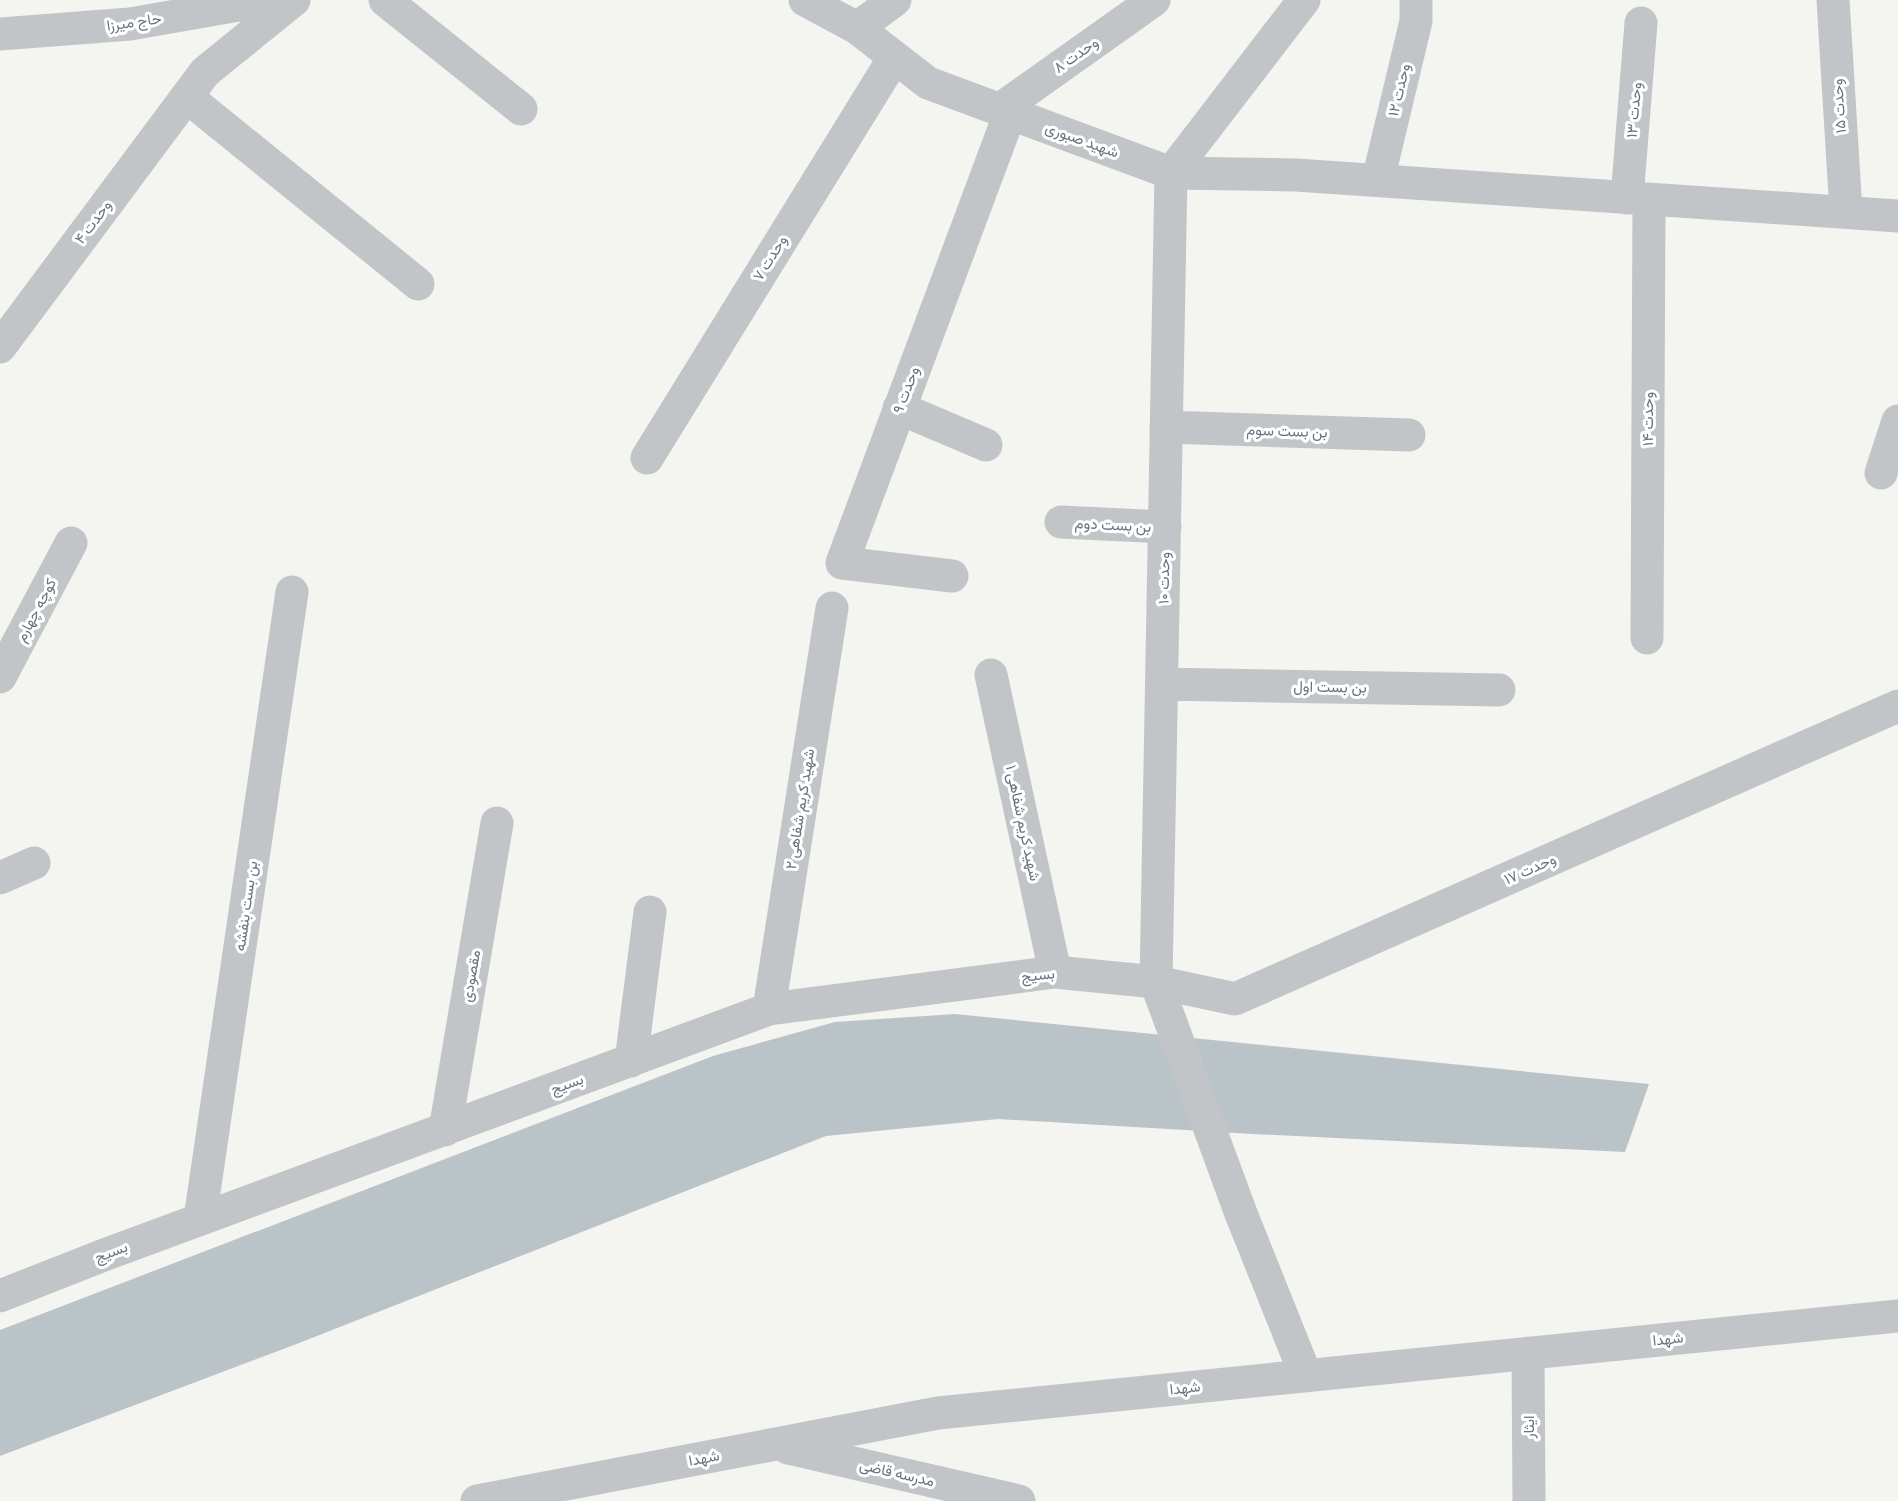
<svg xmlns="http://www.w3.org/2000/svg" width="1898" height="1501" viewBox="0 0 1898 1501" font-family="Figtree,Vazirmatn,sans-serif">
<rect width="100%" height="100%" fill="#f4f4f0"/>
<path fill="#b9c3c8" d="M955 1014 1649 1084 1625 1152 1253 1134 998 1119 826 1136 294 1345 0 1456V1330L713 1056 835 1022Z"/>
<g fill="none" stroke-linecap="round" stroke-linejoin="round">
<path stroke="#c2c5c8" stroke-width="33" d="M385 0 521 109
M805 0 857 28 928 83 1171 173 1296 175 1898 216
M1833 0 1846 212
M857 28 895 0
M0 34 130 24 268 0
M187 97 418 284
M999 110 1154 0
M1171 173 1156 982 1240 1211 1306 1376
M1171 173 1304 0
M1378 180 1416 21V0
M1627 198 1641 23
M0 347 205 72 294 0
M899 408 986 445
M1166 427 1409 435
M647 458 894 58
M1881 473 1898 421
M1061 522 1165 527
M952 576 842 563 1010 113
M1647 638 1649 200
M991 675 1055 972
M0 677 71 543
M1162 684 1499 690
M0 878 34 863
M769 1009 832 608
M631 1061 650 912
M445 1130 497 823
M200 1219 292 592
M0 1296 104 1255 769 1009 1055 972 1156 982 1235 999 1898 706
M1528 1353 1529 1501
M788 1448 1019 1501
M477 1501 938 1413 1898 1316"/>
</g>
<g text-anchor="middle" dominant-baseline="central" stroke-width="6" stroke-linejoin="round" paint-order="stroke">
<g font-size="15" fill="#647381" stroke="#fff">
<text transform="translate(134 22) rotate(-8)">حاج میرزا</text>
<text transform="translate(1076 55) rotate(-35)">وحدت ۸</text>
<text transform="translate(1399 90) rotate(-77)">وحدت ۱۲</text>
<text transform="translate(1839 106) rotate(-94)">وحدت ۱۵</text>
<text transform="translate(1634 110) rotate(-85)">وحدت ۱۳</text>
<text transform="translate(1082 140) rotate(20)">شهید صبوری</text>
<text transform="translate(93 222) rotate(-53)">وحدت ۴</text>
<text transform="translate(770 258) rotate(-58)">وحدت ۷</text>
<text transform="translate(906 390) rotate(-69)">وحدت ۹</text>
<text transform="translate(1648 419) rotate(-90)">وحدت ۱۴</text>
<text transform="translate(1287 431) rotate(2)">بن بست سوم</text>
<text transform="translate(1113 525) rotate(3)">بن بست دوم</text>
<text transform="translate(1164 578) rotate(-89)">وحدت ۱۰</text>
<text transform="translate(36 610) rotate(-62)">کوچه چهارم</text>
<text transform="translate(1330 687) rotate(1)">بن بست اول</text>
<text transform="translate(800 809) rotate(-81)">شهید کریم شفاهی ۲</text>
<text transform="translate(1023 823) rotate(78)">شهید کریم شفاهی ۱</text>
<text transform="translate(1530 869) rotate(-24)">وحدت ۱۷</text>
<text transform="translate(246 906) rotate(-82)">بن بست بنفشه</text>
<text transform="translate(1038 975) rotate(-6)">بسیج</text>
<text transform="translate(471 976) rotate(-80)">مقصودی</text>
<text transform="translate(567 1084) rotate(-20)">بسیج</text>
<text transform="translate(111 1252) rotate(-21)">بسیج</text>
<text transform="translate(1668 1339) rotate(-6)">شهدا</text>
<text transform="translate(1185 1388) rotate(-6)">شهدا</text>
<text transform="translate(1529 1427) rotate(-90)">ایثار</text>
<text transform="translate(704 1458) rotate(-11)">شهدا</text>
<text transform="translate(897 1473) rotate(13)">مدرسه قاضی</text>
</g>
</g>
</svg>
